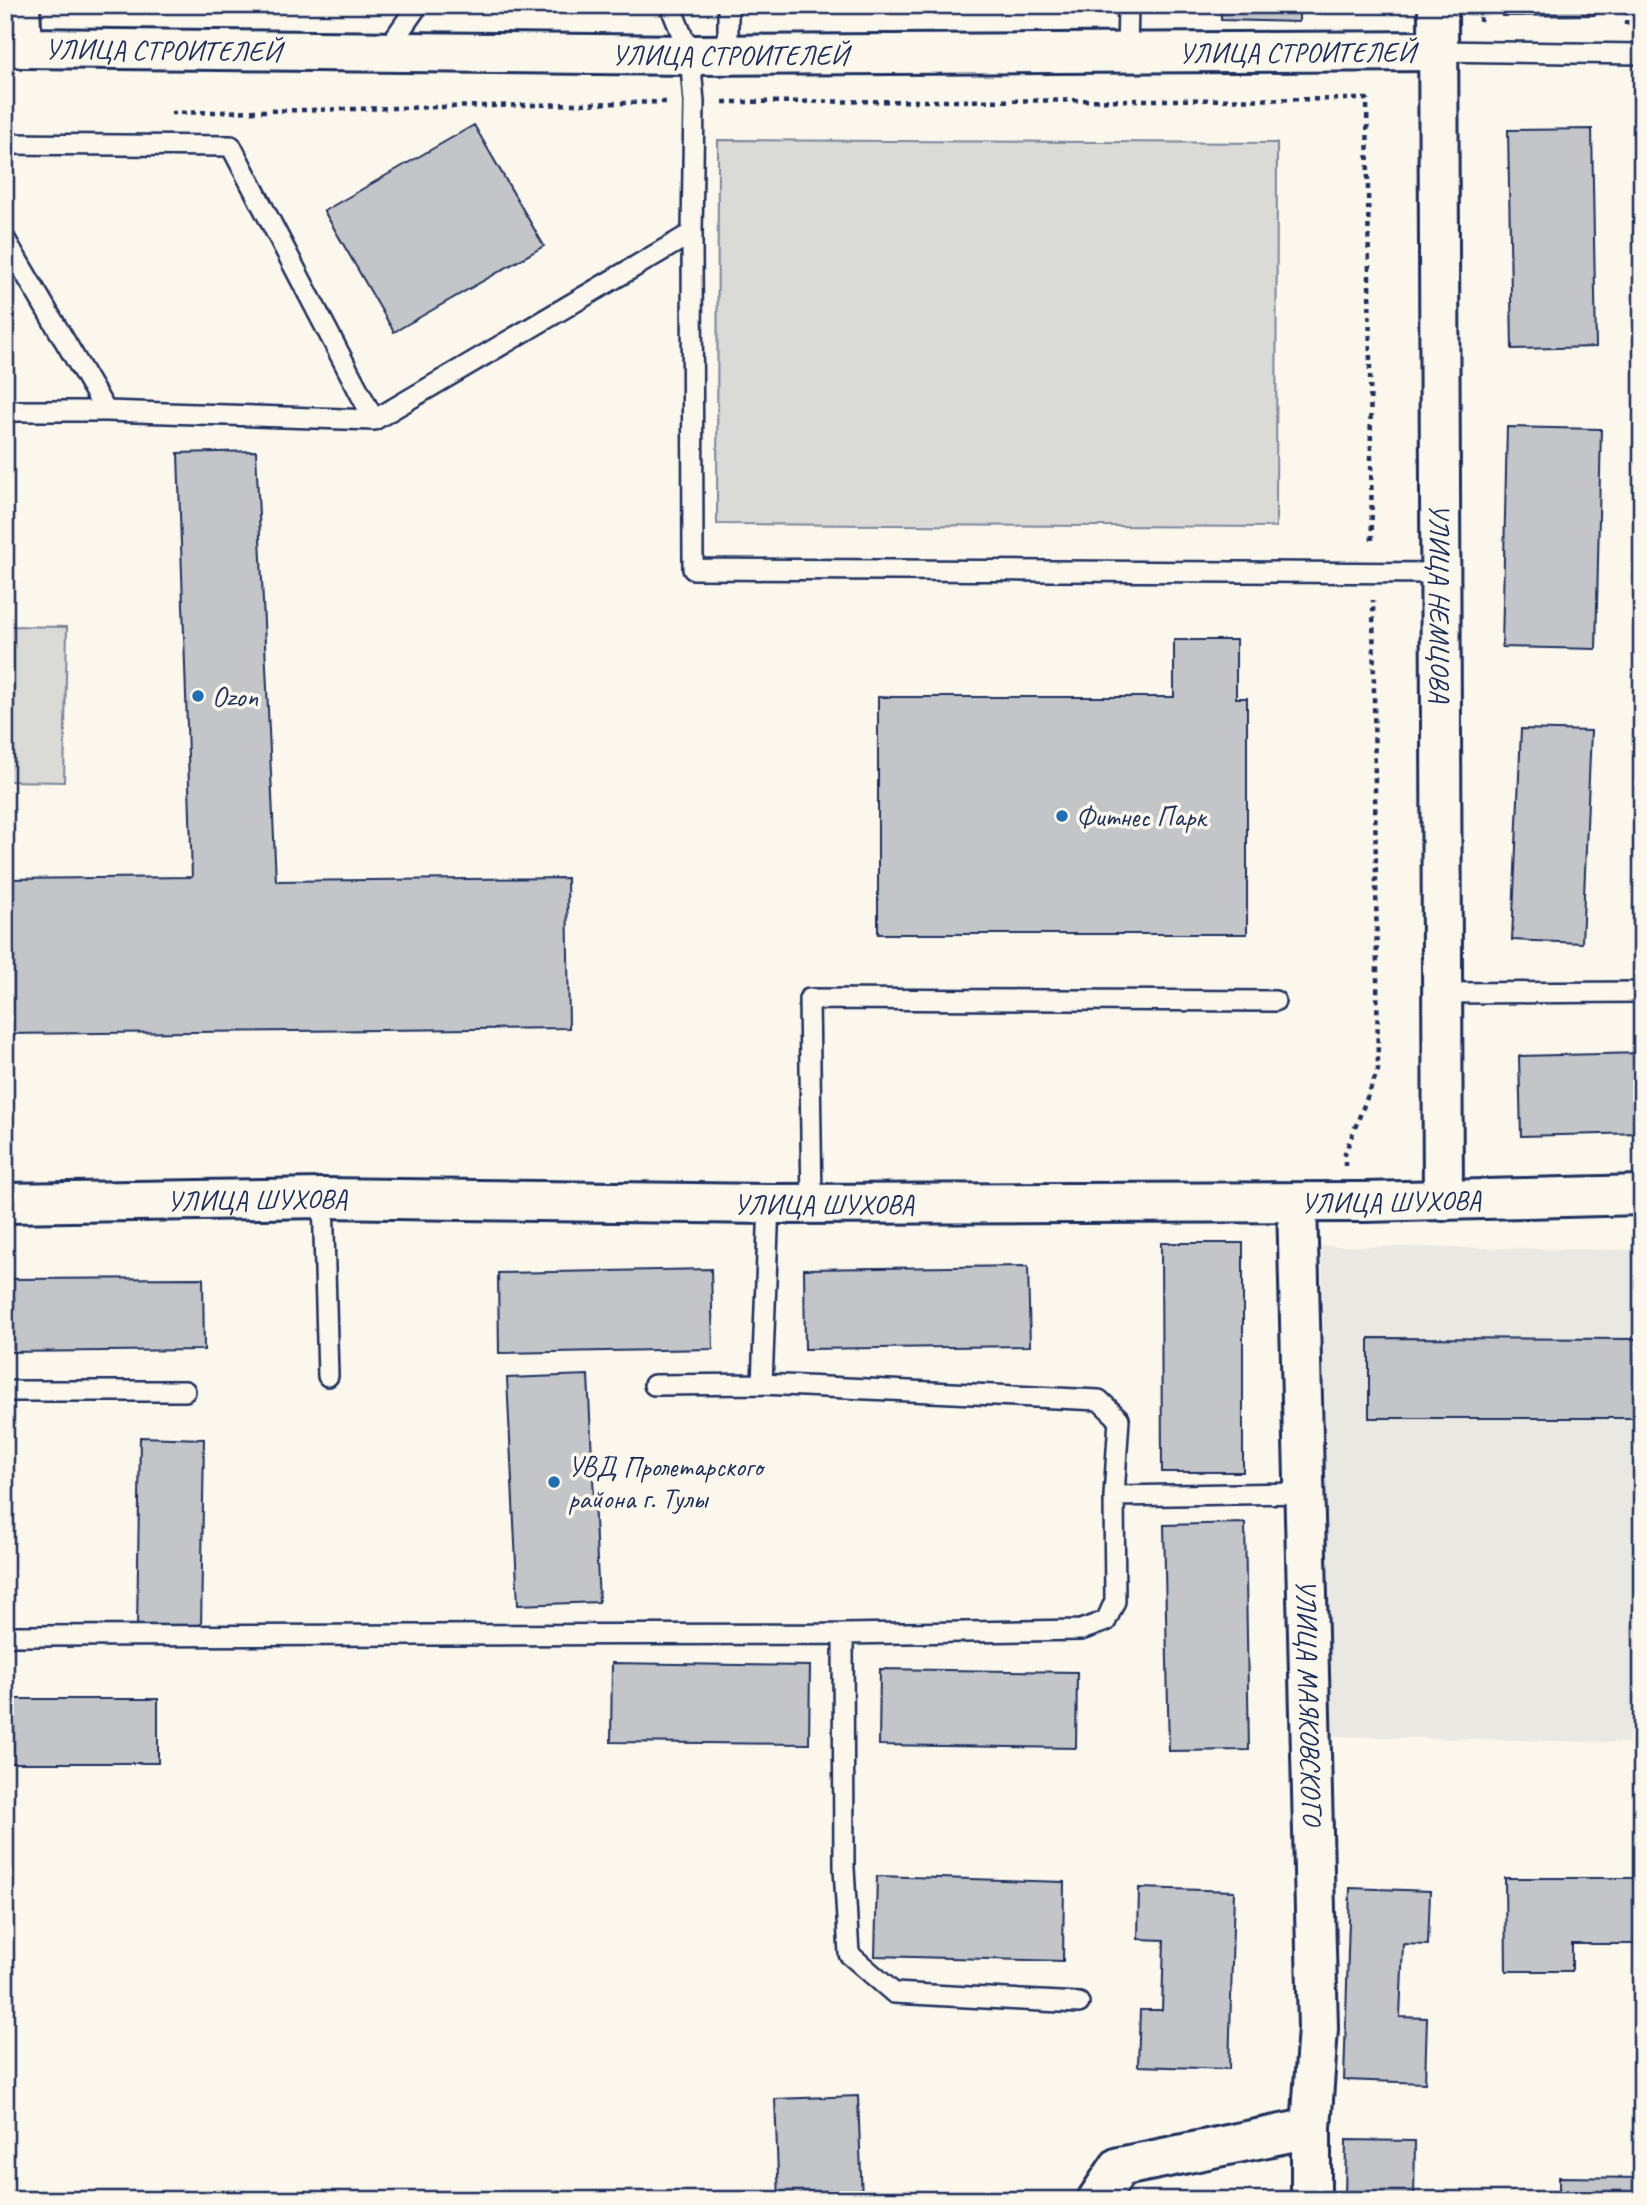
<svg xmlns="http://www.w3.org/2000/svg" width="1647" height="2205" viewBox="0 0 1647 2205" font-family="Caveat,sans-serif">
<rect width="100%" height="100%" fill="#fbf7ec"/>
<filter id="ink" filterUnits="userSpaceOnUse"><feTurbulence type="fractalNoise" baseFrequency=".0143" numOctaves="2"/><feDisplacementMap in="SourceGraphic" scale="14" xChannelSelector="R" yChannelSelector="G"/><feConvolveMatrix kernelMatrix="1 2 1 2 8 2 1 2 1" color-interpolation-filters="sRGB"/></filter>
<g filter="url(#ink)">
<path fill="#eae8e2" d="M1322 1246 1642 1250V1743L1330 1736Z"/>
<path fill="#dadad7" stroke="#7a849a" stroke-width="2" d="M718 140 1277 143 1276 527 717 524Z
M5 626 67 627 64 782 5 781Z"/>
<path fill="#c3c5c9" stroke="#1b2f5e" stroke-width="2" d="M78 5H147V12L78 11Z
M1221 5H1299V22L1221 20Z
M1501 5H1594V15L1502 16Z
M474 125 544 246 394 332 324 211Z
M1592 129 1596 347 1512 349 1508 130Z
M1507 427 1601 429 1596 649 1502 647Z
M256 451 276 881 567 878 569 1028 5 1034V879L192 877 178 453Z
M1174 640H1236V698H1247V934H878V697H1174Z
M1521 729 1591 731 1582 943 1512 940Z
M1642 1053V1133L1521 1136 1519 1056Z
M1161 1243H1243V1472H1162Z
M1028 1266 1030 1346 805 1349 804 1269Z
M711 1269 713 1349 499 1353 498 1273Z
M203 1278 204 1350 5 1352V1279Z
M1369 1338 1642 1339V1418H1369Z
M588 1375 599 1602 518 1605 507 1378Z
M140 1437 204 1439 201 1629 137 1628Z
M1245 1523 1249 1750 1169 1751 1164 1525Z
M612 1663 810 1666 809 1744 611 1742Z
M880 1669 1077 1672 1076 1748 879 1745Z
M5 1699H158V1763H5Z
M877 1876 1064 1882 1063 1961 875 1956Z
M1505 1878H1642V1944H1572V1971H1506Z
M1139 1888 1234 1891 1229 2069 1138 2066 1140 2010H1162L1164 1940 1138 1939Z
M1350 1888 1430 1891 1428 1945 1403 1944 1400 2017 1427 2018 1425 2083 1344 2080Z
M858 2096 862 2200H779L775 2099Z
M1346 2140 1415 2141 1414 2200H1345Z
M1559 2177 1642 2178V2200H1559Z"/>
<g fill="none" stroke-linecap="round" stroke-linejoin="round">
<defs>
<path id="lane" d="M1438 51 1642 54
M385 52 418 5
M1127 53 1128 5
M728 55V5
M5 144 231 146 374 420
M692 233 693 569 1440 573
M5 239 106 411
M5 411H106L374 420 692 233 694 102 690 55 670 5
M1442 993 1642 992
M323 1198 328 1376
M812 1204 809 999 1275 1001
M762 1384 769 1204
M654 1385 762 1384 1099 1400 1119 1419 1114 1496
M5 1391H185
M843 1634 844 1868 849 1954 894 1993 1079 2003
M5 1636 843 1634 1081 1630 1106 1621 1115 1601 1114 1496 1303 1493"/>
<g id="street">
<path id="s1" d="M20 5 22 48 690 55 1438 51"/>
<path id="s2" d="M1438 5 1443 1201"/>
<path id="s3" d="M1297 1203 1318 2028 1311 2128V2200"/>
<path d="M1097 2200 1119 2167 1311 2128"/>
</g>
<g id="secondary">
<path id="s4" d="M5 1203 323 1198 769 1204 1364 1202 1642 1195"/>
</g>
</defs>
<use href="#lane" stroke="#1b2f5e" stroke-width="24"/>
<use href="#street" stroke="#1b2f5e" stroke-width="44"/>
<use href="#secondary" stroke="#1b2f5e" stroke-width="44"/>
<path stroke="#1b2f5e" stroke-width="4.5" stroke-dasharray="5 5" stroke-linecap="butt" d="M1480 22 1481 5
M1626 25 1627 5
M723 102 1367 99 1372 545
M171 113 666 102
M1345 1166V1153L1378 1070 1373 600"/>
<use href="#lane" stroke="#fbf7ec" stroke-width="19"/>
<use href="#street" stroke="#fbf7ec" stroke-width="38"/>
<use href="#secondary" stroke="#fbf7ec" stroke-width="38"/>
</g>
</g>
<g fill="#1f6fb2" stroke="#fbf7ec" stroke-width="2.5">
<circle cx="198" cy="696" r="7"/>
<circle cx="1062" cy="816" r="7"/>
<circle cx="554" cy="1482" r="7"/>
</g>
<g text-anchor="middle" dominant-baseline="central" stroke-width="7" stroke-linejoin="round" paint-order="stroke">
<g font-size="28" fill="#1b2f5e" stroke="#fbf7ec">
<text stroke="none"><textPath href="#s1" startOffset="184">УЛИЦА СТРОИТЕЛЕЙ</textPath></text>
<text stroke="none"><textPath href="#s1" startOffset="1318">УЛИЦА СТРОИТЕЛЕЙ</textPath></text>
<text stroke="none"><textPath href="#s1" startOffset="751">УЛИЦА СТРОИТЕЛЕЙ</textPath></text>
<text stroke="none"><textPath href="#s2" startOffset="598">УЛИЦА НЕМЦОВА</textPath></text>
<text stroke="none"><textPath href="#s4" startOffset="252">УЛИЦА ШУХОВА</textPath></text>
<text stroke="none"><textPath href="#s4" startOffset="1386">УЛИЦА ШУХОВА</textPath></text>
<text stroke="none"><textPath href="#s4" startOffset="819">УЛИЦА ШУХОВА</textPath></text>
<text stroke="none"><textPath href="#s3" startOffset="499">УЛИЦА МАЯКОВСКОГО</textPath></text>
</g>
<g font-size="28" fill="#1b2f5e" stroke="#fbf7ec" text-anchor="start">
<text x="212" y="696">Ozon</text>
<text x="1076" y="816">Фитнес Парк</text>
<text x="568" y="1466">УВД Пролетарского<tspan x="568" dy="32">района г. Тулы</tspan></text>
</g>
</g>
<rect width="1647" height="2205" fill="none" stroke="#fbf7ec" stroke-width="28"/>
<rect x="14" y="14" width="1619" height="2177" fill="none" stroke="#1b2f5e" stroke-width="2.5" filter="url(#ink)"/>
</svg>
